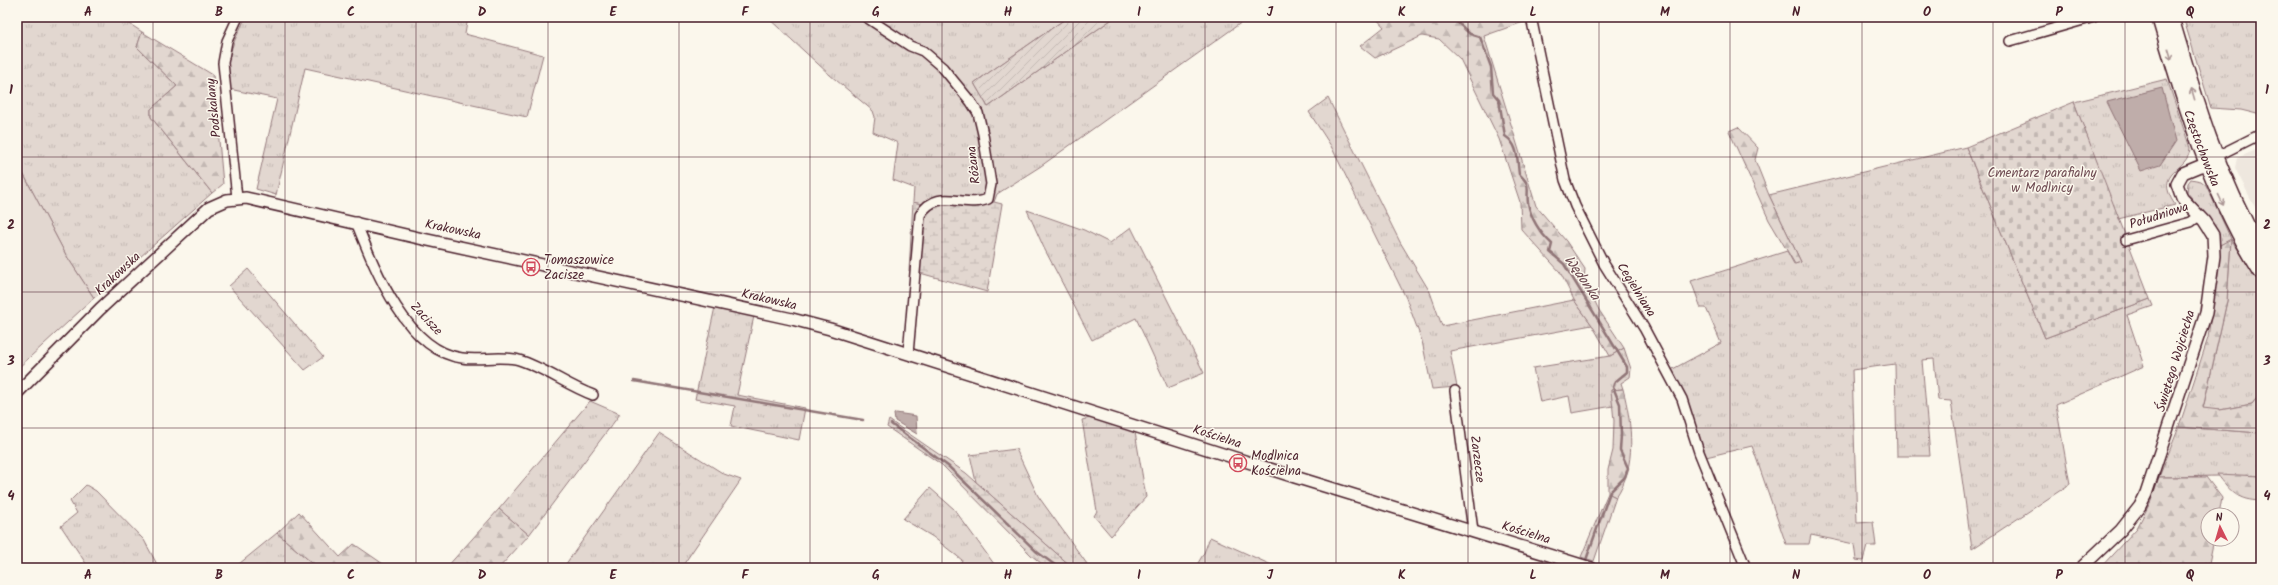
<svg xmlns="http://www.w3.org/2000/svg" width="2278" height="585" viewBox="0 0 2278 585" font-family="Kalam,sans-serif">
<defs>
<pattern id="grass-tufts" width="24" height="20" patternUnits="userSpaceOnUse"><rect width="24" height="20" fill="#e2d7d0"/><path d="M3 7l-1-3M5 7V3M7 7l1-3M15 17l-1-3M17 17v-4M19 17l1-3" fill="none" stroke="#c3b8b3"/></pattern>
<pattern id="forest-firs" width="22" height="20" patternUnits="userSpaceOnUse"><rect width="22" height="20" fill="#e2d7d0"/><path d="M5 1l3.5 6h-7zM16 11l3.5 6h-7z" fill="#c3b8b3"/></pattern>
<pattern id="wetland-marsh" width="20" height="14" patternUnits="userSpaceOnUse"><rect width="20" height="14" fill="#e2d7d0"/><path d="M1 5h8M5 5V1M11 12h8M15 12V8" fill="none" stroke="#c3b8b3"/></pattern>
<pattern id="cemetery-stones" width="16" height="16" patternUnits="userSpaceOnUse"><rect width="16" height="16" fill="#e2d7d0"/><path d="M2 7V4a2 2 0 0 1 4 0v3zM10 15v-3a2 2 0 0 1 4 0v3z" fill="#c3b8b3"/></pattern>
<pattern id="garden-furrows" width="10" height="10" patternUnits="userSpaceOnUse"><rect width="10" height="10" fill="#e2d7d0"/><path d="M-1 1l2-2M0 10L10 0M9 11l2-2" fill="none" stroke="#c3b8b3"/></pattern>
</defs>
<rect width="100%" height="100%" fill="#fbf7ec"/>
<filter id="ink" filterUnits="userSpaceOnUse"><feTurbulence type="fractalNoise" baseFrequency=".025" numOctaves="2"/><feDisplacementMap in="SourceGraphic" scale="8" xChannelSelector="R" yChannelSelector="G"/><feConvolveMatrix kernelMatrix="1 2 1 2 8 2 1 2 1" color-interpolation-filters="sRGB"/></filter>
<g filter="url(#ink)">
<path fill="#eee7de" d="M2261 148V219L2235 168 2237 158Z"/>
<path fill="url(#grass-tufts)" stroke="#967b7e" d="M17 17H119L142 32 137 47 177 86 151 109V117L212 193 94 298 66 255 17 162Z
M246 17H468L465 34 543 55 527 117 305 68 276 195 256 189 277 99 229 89C224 59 233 43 246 17Z
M767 17H861L918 55 932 56 876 22 884 17H1068L974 83 988 107 1115 17H1249L1041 166 997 194 994 202C968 207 938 209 913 202L914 188 893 180 898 143 873 132 875 117 873 111 830 75Z
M2183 17H2255L2261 30V120L2257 114 2241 110 2211 108Z
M2167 79 2190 148C2189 172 2152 170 2175 205L2118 219 2074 102Z
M1328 98 1400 242 1430 292 1442 326 1574 300 1592 325 1450 351 1457 387 1432 389 1422 341 1406 298 1331 146 1309 112Z
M1966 147 2045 338 2150 299 2153 306 2127 315 2144 366 2056 405 2070 484 1972 549 1951 401 1938 400 1934 359 1922 360 1930 456H1897L1895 364 1852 370 1857 523 1873 522 1876 546H1867L1863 561 1856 560 1854 544 1811 535 1809 544H1786L1752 446 1706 457 1686 399 1671 370 1721 343 1706 308H1701L1691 281 1787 251 1794 264 1801 262 1769 195Z
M2191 179 2201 181 2206 185 2231 239 2261 285V393L2252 404 2220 410 2203 409 2227 301 2231 240 2220 245 2215 227 2187 192 2188 183Z
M1027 210 1084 230 1110 243 1131 227 1204 373 1168 388 1136 318 1092 340 1044 248Z
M248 269 323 357 305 370 229 286Z
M715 307 754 316 737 395 805 408 799 440 731 426 735 406 695 399Z
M1624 348 1631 369 1630 377 1621 383 1623 389 1611 390 1613 406 1572 413 1569 396 1540 402 1533 368 1610 356Z
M590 401 620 414 529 535 499 509Z
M1090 418 1135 432 1146 497 1111 536 1094 516 1097 511 1082 420Z
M2179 427 2261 433V476C2227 475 2194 477 2159 477Z
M659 433 724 474 741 480 681 568H563Z
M1016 449 1038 496 1087 564 1085 568H1073L976 482 970 455Z
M86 485 96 491 144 540 159 568H89L61 526 77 513 70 501Z
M930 488 954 509 997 568H958L962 560 933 537 903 519Z
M1608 493 1616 497 1594 561 1581 557Z
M277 533 318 568H234Z
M1210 537 1278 568H1195L1204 553Z"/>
<path fill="url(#forest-firs)" stroke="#967b7e" d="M1375 17H1471L1474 19 1483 17H1525L1526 21 1484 36 1536 206 1566 241 1585 269 1584 279 1599 310 1624 348 1610 356 1592 325 1574 300 1560 272 1521 229 1520 202 1499 139 1460 59 1439 39 1422 36 1375 58 1360 46 1384 27Z
M142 32 213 75 223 184 212 193 151 117V109L177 86 137 47Z
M1738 127 1758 148 1755 160 1769 195 1801 262 1795 264 1769 220 1729 131Z
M2231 239 2227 301 2203 408 2220 410 2252 404 2261 393V433L2179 427 2208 338 2220 245Z
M1623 389C1632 424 1637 466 1616 497L1608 493V470L1613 450 1614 421 1611 390Z
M2217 474 2261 476V501C2237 500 2232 493 2217 474Z
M2159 477H2206L2222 498 2219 515H2208V539H2214L2208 568H2100L2137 528 2151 501Z
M499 509 529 535 499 568H446Z
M299 512 340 557 354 544 389 568H318L277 533Z"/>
<path fill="url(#wetland-marsh)" stroke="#967b7e" d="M913 202 929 206 947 203 982 204 994 202 1002 204 987 292 920 273 909 271Z
M889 420 966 473 1073 568H1047L1031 555 942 465 887 427Z"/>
<path fill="url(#cemetery-stones)" stroke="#967b7e" d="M2074 102 2150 299 2045 338 1966 147Z"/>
<path fill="#e2d7d0" stroke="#967b7e" d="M17 162 66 255 94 298 17 369Z"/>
<path fill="url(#garden-furrows)" stroke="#967b7e" d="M1068 17H1115L988 107 974 83Z"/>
<path fill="#bfadaa" stroke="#907477" d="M2162 88 2176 141 2160 165 2141 171 2107 102Z
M896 413 916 416 917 434 895 421 894 414Z"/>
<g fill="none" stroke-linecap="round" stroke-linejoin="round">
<path stroke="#907477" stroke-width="2.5" d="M1452 17 1470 34 1480 37 1491 67 1493 93 1499 100 1505 136C1519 145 1517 160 1519 174 1532 186 1526 188 1528 203 1531 219 1539 232 1552 244L1550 252 1564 264 1627 367V372L1615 382 1613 387 1620 404 1621 435 1620 450 1628 468 1625 477 1610 492 1586 560
M634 381 863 420
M891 424 948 466 1037 552 1059 568"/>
<defs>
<path id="minor" d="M866 17 910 46 923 51 943 68 971 102 978 113 983 134 991 184 988 199C965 209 937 186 920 215L908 354
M1531 17 1565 180 1575 206 1604 264 1644 328 1682 399 1699 452 1746 568
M2010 41 2094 17
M2215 157 2261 134
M237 198 223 63 227 41 238 17
M356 222C374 267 406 351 462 358 480 361 501 355 519 360 545 368 568 386 593 395
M2126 240 2191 222 2199 216
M1455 391 1473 531"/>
<path id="tertiary" d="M17 393 100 309 209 208 227 200 246 198 423 239 792 319 830 329 1295 477 1591 568
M2081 568 2121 530 2140 506 2146 494 2206 313 2214 256 2213 235 2204 221 2182 198 2177 184 2183 173 2205 164"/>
<g id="primary">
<path id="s1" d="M2159 17C2185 106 2211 193 2261 272"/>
<path d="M2171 17C2196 102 2217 174 2261 251"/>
</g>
</defs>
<use href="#minor" stroke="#4a1f2b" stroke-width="12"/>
<use href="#tertiary" stroke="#4a1f2b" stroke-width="14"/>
<use href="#primary" stroke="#4a1f2b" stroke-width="17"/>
<use href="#minor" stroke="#fbf7ec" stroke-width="9"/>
<use href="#tertiary" stroke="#fbf7ec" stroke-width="11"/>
<use href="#primary" stroke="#fbf7ec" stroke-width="14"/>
</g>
<defs><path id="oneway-shaft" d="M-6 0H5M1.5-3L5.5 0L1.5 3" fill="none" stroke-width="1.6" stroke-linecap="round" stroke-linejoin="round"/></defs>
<g stroke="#ab9695">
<use href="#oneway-shaft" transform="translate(2170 54) rotate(73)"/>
<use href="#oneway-shaft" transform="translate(2193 94) rotate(-106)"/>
<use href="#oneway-shaft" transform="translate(2221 200) rotate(65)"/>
</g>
</g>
<path fill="none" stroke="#4a1f2b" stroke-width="1" stroke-opacity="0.55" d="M153 17V568M285 17V568M416 17V568M548 17V568M679 17V568M810 17V568M942 17V568M1073 17V568M1205 17V568M1336 17V568M1468 17V568M1599 17V568M1730 17V568M1862 17V568M1993 17V568M2125 17V568M17 157H2261M17 292H2261M17 428H2261"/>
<defs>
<symbol id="bus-ring" viewBox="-11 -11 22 22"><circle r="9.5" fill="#fbf7ec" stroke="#d1495b" stroke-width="1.5"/><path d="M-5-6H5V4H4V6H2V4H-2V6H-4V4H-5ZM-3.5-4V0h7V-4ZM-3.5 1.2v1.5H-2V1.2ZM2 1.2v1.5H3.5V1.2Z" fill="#d1495b"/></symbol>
</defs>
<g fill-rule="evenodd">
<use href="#bus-ring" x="521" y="257" width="20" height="20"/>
<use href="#bus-ring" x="1228" y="453" width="20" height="20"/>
</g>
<g text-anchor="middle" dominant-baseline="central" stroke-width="3" stroke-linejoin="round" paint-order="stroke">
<g font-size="13" fill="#4a1f2b" stroke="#fbf7ec">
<text transform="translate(214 108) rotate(-96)">Podskalany</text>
<text stroke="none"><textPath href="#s1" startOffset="138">Częstochowska</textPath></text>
<text transform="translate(974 165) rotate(-97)">Różana</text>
<text transform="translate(2159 216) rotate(-18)">Południowa</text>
<text transform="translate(453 230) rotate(12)">Krakowska</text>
<text transform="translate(118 274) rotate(-43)">Krakowska</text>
<text transform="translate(1636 290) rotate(58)">Cegielniana</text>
<text transform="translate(769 300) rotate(13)">Krakowska</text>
<text transform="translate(426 319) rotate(47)">Zacisze</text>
<text transform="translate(2176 361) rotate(-73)">Świętego Wojciecha</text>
<text transform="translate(1217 437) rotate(18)">Kościelna</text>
<text transform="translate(1477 459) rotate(83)">Zarzecze</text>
<text transform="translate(1526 533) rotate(17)">Kościelna</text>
</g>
<g font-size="13" fill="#704d54" stroke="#fbf7ec">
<text x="2042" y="173">Cmentarz parafialny<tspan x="2042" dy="15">w Modlnicy</tspan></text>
</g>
<g font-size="13" fill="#4a1f2b" stroke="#fbf7ec" text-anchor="start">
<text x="544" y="260">Tomaszowice<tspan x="544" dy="15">Zacisze</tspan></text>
<text x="1251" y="456">Modlnica<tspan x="1251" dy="15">Kościelna</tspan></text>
</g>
<g font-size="14" font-style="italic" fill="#6d4a51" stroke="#fbf7ec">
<text transform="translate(1582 278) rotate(55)">Wędonka</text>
</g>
</g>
<rect width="2278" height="585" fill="none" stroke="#fbf7ec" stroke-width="44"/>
<g transform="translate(2220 527) rotate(355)"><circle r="19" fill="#fbf7ec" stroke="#b4a19f"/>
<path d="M0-3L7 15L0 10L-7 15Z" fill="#d1495b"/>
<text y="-6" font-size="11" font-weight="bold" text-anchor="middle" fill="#4a1f2b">N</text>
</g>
<rect x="22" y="22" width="2234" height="541" fill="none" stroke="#4a1f2b" stroke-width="1.5"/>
<g font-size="13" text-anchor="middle" font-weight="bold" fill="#4a1f2b">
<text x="88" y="16">A</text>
<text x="219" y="16">B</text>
<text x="351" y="16">C</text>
<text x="482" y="16">D</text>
<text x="613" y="16">E</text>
<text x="745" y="16">F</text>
<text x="876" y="16">G</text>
<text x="1008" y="16">H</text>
<text x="1139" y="16">I</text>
<text x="1270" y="16">J</text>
<text x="1402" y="16">K</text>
<text x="1533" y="16">L</text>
<text x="1665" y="16">M</text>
<text x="1796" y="16">N</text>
<text x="1927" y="16">O</text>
<text x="2059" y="16">P</text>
<text x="2190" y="16">Q</text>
<text x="11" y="94">1</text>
<text x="2267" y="94">1</text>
<text x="11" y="229">2</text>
<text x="2267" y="229">2</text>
<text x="11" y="365">3</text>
<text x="2267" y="365">3</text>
<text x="11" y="500">4</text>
<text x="2267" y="500">4</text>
<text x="88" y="579">A</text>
<text x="219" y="579">B</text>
<text x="351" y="579">C</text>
<text x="482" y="579">D</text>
<text x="613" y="579">E</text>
<text x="745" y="579">F</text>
<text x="876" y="579">G</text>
<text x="1008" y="579">H</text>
<text x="1139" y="579">I</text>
<text x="1270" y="579">J</text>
<text x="1402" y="579">K</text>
<text x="1533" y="579">L</text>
<text x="1665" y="579">M</text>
<text x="1796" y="579">N</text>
<text x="1927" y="579">O</text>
<text x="2059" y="579">P</text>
<text x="2190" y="579">Q</text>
</g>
</svg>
